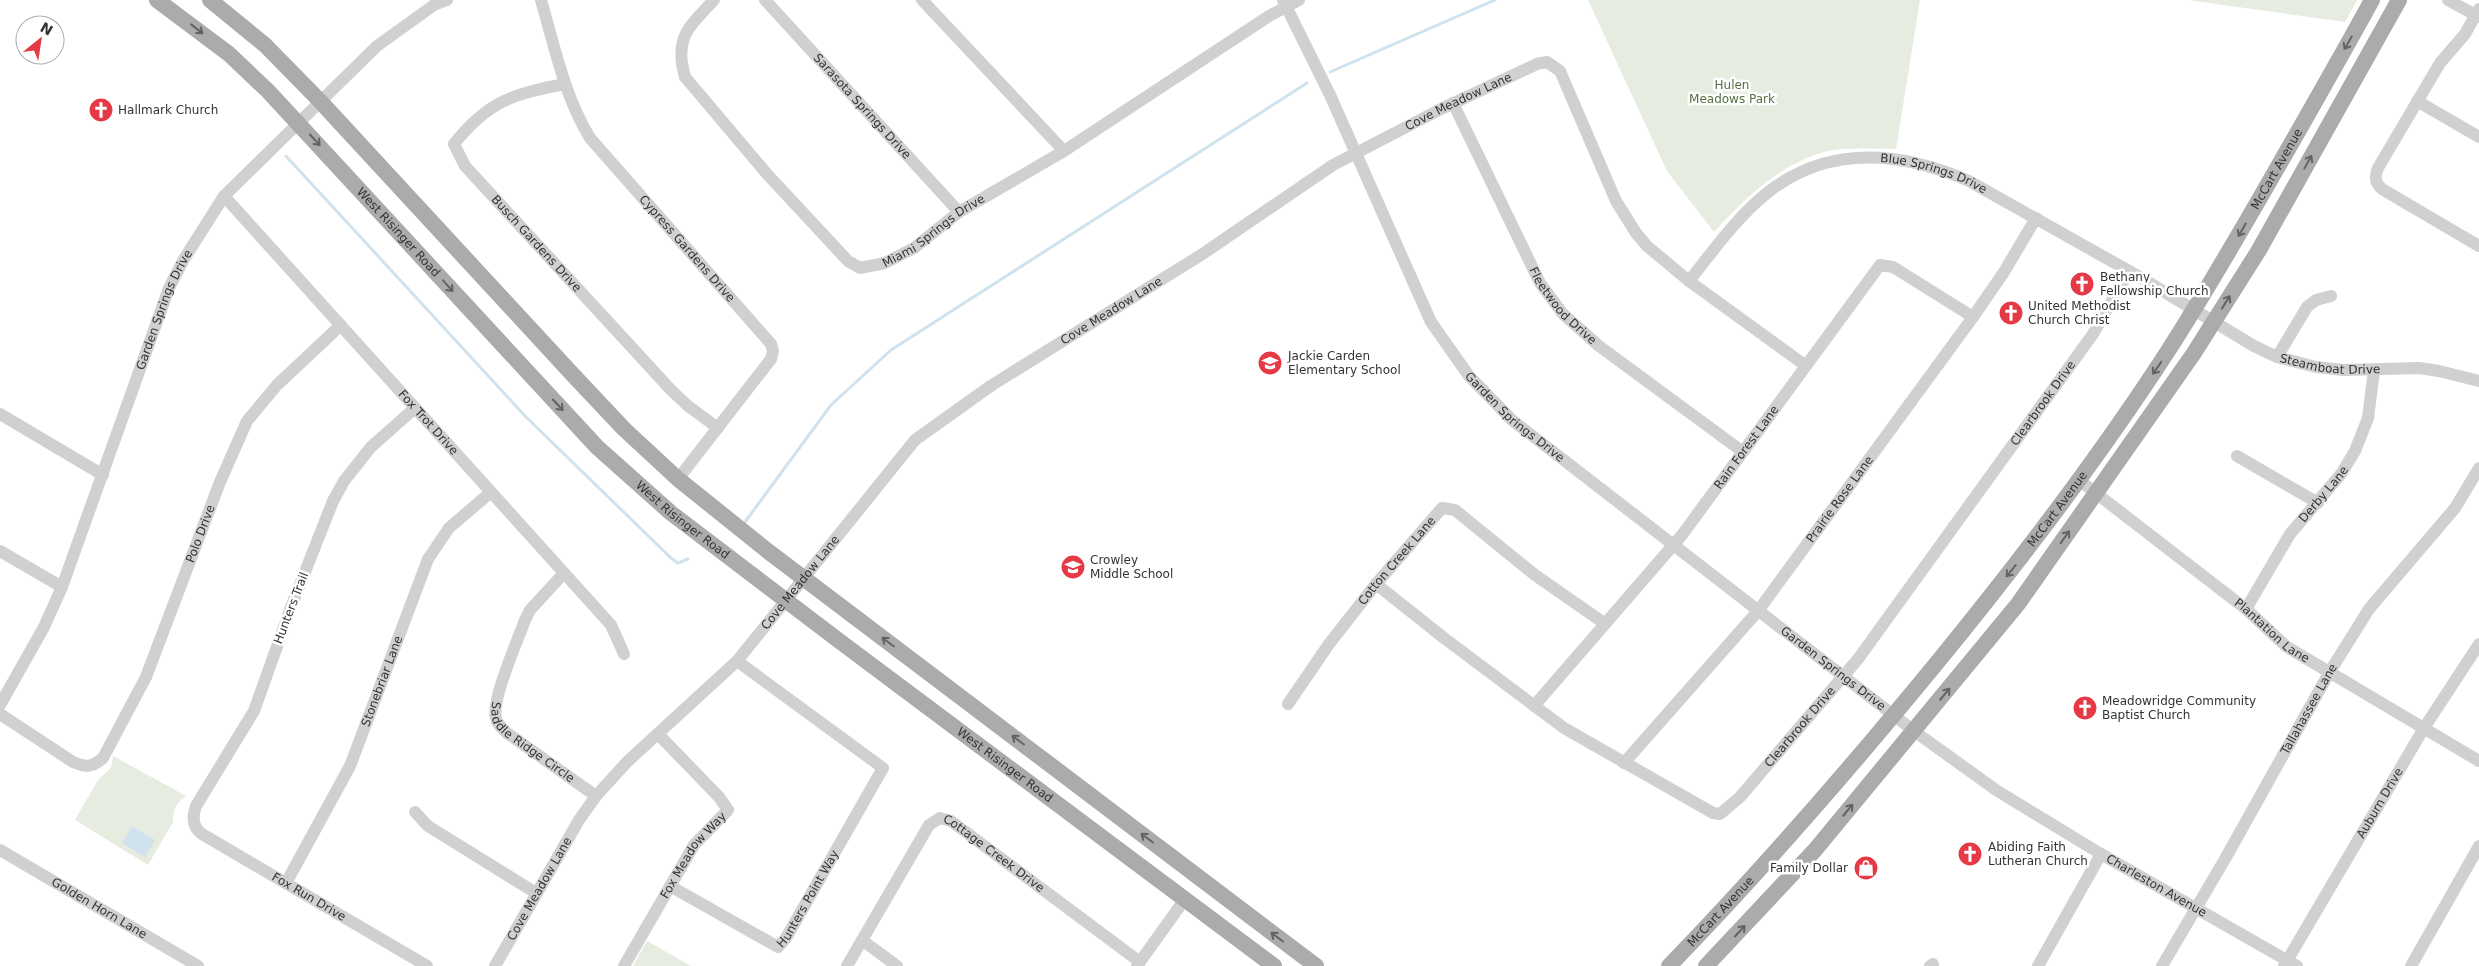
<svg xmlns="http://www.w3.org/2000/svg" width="2479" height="966" viewBox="0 0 2479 966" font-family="'DejaVu Sans',sans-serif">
<rect width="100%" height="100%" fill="#fff"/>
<path fill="#e6ecdf" d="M1588 0H1920L1896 149C1877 149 1840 147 1824 152 1779 165 1745 198 1714 232L1667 171Z
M2188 0H2357L2345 22Z
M113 756 186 796C176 803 173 809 173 822L148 865 75 820 98 780 111 768Z
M647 941 691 966H633Z"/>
<path fill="#cfe2ee" d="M132 826 155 840 145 857 122 843Z"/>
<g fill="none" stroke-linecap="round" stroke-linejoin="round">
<path stroke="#cfe2ee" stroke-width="3" d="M1330 72 1495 0
M286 156 526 417 671 558 678 563 688 559
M745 522 831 405 891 350 1307 83"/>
<g stroke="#d0d0d0" stroke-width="12">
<path id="s1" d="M541 0C555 48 564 95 590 138L771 344 773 351 771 359 678 479"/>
<path id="s2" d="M714 0C688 28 674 38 685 77L767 174 848 261 860 268 885 263 914 248 959 212 1064 151 1269 16 1299 0"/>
<path id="s3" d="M765 0 959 212"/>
<path d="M922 0 1064 151"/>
<path id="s4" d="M1283 0 1330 95 1431 322 1469 376 1512 420 1914 731 1996 790 2101 854 2297 966"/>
<path d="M2448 0 2479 17"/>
<path d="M2479 9 2465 34 2440 63 2378 168C2374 177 2375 183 2382 189L2479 246"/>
<path id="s5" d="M565 84C513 94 488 101 454 144L465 166 671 390 688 406 718 428"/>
<path d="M2417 101 2479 137"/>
<path id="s6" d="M1453 103 1540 283 1563 314 1599 346 1743 452"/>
<path id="s7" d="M224 196 611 625 624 654"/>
<path id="s8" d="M1689 281C1713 251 1737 217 1767 193 1829 144 1902 152 1969 181L2138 276 2254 346 2277 357 2316 367 2344 370 2419 368 2439 371 2479 381"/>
<path d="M2277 357 2307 307 2316 300 2331 296"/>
<path id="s9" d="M415 408 371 447 344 481 333 501 290 610 254 711 196 806C192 817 192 827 202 834L427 966"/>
<path d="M0 414 103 475"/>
<path d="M2237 456 2318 503"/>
<path id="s10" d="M2079 480 2246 609 2287 647 2479 761"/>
<path d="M0 551 62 587"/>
<path id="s11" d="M564 573 530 610 525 620C518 640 491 700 496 718 497 724 502 728 507 733L596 796"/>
<path id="s12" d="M1376 584 1444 638 1564 728 1713 813 1720 814 1740 797 1858 659 2093 334 2129 271"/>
<path id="s13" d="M2246 609 2290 534 2341 474 2355 451 2368 418 2374 370"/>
<path id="s14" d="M1288 704 1329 644 1376 584 1442 508 1455 510 1535 575 1604 623"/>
<path id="s15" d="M0 705 44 627 62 587 169 288 184 259 224 196 377 46 434 5 447 0"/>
<path id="s16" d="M1534 706 1682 535 1880 265 1893 267 1973 317"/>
<path id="s17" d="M0 714 73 762C87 768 92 767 103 758L146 677 220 482 247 421 277 385 341 325"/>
<path id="s18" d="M1624 763 1758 611 1973 317 2004 272 2036 218"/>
<path d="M415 812 428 826 536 893"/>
<path id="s19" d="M0 850 198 966"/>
<path id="s20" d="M286 883 350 766 428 559 449 528 491 492"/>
<path id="s21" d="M670 886 778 947 786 938 883 768 737 661"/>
<path d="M862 940 897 966"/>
<path id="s22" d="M495 966 579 820 596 796 627 762 737 661 915 440 992 385 1201 255 1333 165 1441 109 1537 64 1547 62 1560 71 1616 201 1636 233 1647 246 1689 281 1806 366"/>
<path id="s23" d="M624 966 694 845 728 810 719 797 658 734"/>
<path id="s24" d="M847 966 929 825 940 818 951 821 1140 962"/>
<path d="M1137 966 1185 899"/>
<path d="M1930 966 1933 964"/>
<path d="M2038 966 2101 854"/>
<path id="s25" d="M2162 966 2225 859 2329 673 2369 609 2455 508 2479 468"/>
<path id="s26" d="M2284 966 2424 728 2479 644"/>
<path d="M2411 966 2479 846"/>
</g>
<g stroke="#ababab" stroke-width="16">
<path id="s27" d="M157 0 229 54 268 91 597 447 671 513 842 643 1274 966"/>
<path d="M210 0 265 45 319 100 574 376 624 429 678 479 769 552 1316 966"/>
<path id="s28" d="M1669 966C1764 868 1854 764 1940 659 2020 561 2097 460 2166 354 2212 283 2253 210 2295 137 2321 91 2347 46 2372 0"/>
<path d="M1706 966 1815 850 2018 604 2194 353 2259 250 2399 0"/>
</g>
</g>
<defs><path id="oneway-shaft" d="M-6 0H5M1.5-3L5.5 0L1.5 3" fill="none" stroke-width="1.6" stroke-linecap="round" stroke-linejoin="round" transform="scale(1.25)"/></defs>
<g stroke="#636363">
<use href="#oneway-shaft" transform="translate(197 29) rotate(38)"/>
<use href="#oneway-shaft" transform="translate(2348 43) rotate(120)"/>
<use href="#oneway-shaft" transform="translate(315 140) rotate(47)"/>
<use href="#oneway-shaft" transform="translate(2308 162) rotate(-61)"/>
<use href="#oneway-shaft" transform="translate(2242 230) rotate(120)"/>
<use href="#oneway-shaft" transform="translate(448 286) rotate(48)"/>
<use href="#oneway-shaft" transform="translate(2226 302) rotate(-58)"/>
<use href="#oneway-shaft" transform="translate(2157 368) rotate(125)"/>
<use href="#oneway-shaft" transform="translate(558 405) rotate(47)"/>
<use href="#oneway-shaft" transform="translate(2065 537) rotate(-55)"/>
<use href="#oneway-shaft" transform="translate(2011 571) rotate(129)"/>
<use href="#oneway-shaft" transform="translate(888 642) rotate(-143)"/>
<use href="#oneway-shaft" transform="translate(1945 694) rotate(-50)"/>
<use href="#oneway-shaft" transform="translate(1018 740) rotate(-143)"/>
<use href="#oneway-shaft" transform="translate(1848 810) rotate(-50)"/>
<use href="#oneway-shaft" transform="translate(1147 838) rotate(-143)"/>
<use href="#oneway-shaft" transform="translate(1740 931) rotate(-47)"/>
<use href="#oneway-shaft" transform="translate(1277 937) rotate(-143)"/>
</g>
<defs>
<symbol id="church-disc" viewBox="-11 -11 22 22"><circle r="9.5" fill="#e63946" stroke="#fff"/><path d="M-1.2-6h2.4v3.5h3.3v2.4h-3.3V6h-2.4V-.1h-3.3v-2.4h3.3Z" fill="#fff"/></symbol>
<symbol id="school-disc" viewBox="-11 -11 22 22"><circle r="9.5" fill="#e63946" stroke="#fff"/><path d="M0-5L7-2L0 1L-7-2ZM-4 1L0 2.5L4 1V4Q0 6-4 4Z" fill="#fff"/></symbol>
<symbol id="shop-disc" viewBox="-11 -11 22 22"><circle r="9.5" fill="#e63946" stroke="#fff"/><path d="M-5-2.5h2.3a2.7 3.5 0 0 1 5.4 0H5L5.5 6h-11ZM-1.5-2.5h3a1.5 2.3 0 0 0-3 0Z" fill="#fff"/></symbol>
</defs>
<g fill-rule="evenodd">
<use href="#church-disc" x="87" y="96" width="28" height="28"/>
<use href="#church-disc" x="2068" y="270" width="28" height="28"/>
<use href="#church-disc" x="1997" y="299" width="28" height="28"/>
<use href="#school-disc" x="1256" y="349" width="28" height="28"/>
<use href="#school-disc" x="1059" y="553" width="28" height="28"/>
<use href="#church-disc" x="2071" y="694" width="28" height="28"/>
<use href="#church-disc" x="1956" y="840" width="28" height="28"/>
<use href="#shop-disc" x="1852" y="854" width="28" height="28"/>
</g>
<g text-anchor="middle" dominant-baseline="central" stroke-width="5" stroke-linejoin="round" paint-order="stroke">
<g font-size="12" fill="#56703f" stroke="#fff">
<text x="1732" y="85">Hulen<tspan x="1732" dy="14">Meadows Park</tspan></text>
</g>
<g font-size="12" fill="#333" stroke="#fff">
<text stroke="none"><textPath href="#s22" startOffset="1318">Cove Meadow Lane</textPath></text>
<text stroke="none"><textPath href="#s3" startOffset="144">Sarasota Springs Drive</textPath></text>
<text stroke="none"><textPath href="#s28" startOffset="1005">McCart Avenue</textPath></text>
<text stroke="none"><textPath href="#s8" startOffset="295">Blue Springs Drive</textPath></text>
<text stroke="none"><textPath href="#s2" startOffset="432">Miami Springs Drive</textPath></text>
<text stroke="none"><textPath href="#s27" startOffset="336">West Risinger Road</textPath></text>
<text stroke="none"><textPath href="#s5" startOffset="260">Busch Gardens Drive</textPath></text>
<text stroke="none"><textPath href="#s1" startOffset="294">Cypress Gardens Drive</textPath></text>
<text stroke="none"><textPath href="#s6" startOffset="232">Fleetwood Drive</textPath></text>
<text stroke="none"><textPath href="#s15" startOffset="429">Garden Springs Drive</textPath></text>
<text stroke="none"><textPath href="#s22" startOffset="912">Cove Meadow Lane</textPath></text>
<text stroke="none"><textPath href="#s8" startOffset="740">Steamboat Drive</textPath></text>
<text stroke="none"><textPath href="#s12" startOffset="939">Clearbrook Drive</textPath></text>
<text stroke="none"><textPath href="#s4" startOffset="482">Garden Springs Drive</textPath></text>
<text stroke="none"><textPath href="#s7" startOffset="305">Fox Trot Drive</textPath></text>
<text stroke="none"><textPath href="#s16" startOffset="335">Rain Forest Lane</textPath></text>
<text stroke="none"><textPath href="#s13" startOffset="139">Derby Lane</textPath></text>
<text stroke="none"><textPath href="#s18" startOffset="341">Prairie Rose Lane</textPath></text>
<text stroke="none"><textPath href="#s28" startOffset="600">McCart Avenue</textPath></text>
<text stroke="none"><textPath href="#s27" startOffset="741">West Risinger Road</textPath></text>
<text stroke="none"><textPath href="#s17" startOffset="365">Polo Drive</textPath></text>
<text stroke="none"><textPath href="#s14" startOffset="180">Cotton Creek Lane</textPath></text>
<text stroke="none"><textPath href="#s22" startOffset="494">Cove Meadow Lane</textPath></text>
<text transform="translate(291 608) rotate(-69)">Hunters Trail</text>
<text stroke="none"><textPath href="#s10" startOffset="245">Plantation Lane</textPath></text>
<text stroke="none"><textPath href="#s4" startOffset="888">Garden Springs Drive</textPath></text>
<text stroke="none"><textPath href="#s20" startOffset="224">Stonebriar Lane</textPath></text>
<text stroke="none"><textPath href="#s25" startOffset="296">Tallahassee Lane</textPath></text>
<text stroke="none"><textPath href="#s12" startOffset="534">Clearbrook Drive</textPath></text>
<text stroke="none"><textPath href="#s11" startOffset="206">Saddle Ridge Circle</textPath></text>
<text stroke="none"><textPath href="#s27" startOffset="1146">West Risinger Road</textPath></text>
<text stroke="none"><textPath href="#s26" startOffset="189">Auburn Drive</textPath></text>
<text stroke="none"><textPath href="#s24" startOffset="241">Cottage Creek Drive</textPath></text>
<text stroke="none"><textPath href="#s23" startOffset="131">Fox Meadow Way</textPath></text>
<text stroke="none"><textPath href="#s4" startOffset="1278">Charleston Avenue</textPath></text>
<text stroke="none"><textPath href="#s22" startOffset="89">Cove Meadow Lane</textPath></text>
<text stroke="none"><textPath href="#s21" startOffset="181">Hunters Point Way</textPath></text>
<text stroke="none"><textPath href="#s9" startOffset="616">Fox Run Drive</textPath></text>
<text stroke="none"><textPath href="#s19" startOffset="115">Golden Horn Lane</textPath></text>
<text stroke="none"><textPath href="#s28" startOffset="75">McCart Avenue</textPath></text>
</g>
<g font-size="12" fill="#333" stroke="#fff" text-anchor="start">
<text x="118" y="110">Hallmark Church</text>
<text x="2100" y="277">Bethany<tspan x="2100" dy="14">Fellowship Church</tspan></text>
<text x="2028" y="306">United Methodist<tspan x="2028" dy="14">Church Christ</tspan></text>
<text x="1288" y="356">Jackie Carden<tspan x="1288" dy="14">Elementary School</tspan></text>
<text x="1090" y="560">Crowley<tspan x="1090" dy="14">Middle School</tspan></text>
<text x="2102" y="701">Meadowridge Community<tspan x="2102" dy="14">Baptist Church</tspan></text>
<text x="1988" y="847">Abiding Faith<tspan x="1988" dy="14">Lutheran Church</tspan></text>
<text x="1848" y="868" text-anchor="end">Family Dollar</text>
</g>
</g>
<g transform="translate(40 40) rotate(30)"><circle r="24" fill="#ffffff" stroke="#adadad"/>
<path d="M0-4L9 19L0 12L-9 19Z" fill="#e63946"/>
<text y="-8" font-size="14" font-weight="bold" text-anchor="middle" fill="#333333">N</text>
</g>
</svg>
